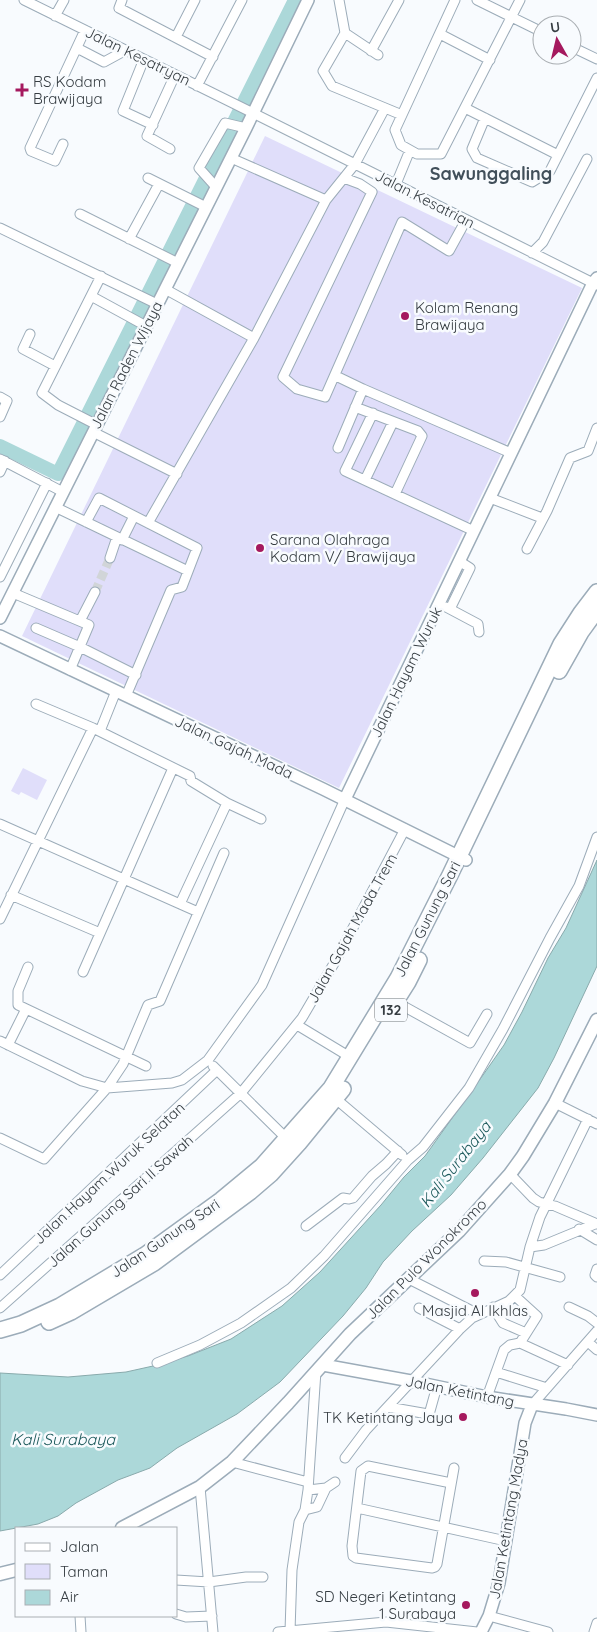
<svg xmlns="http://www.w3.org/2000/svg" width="597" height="1632" viewBox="0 0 597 1632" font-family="Quicksand,sans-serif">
<rect width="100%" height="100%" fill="#f8fbfe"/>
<path fill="#e0defa" d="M265 136 582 288 339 788 22 636Z
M23 768 47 780 37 800 21 792 19 795 11 791Z"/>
<path fill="#acd8d9" stroke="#89aaac" d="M597 860V966L554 1058 538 1088 483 1158 451 1195 412 1231 383 1262 366 1288 343 1316 280 1382 237 1414 177 1448 150 1468 118 1480 76 1503 58 1516 38 1524 0 1531V1373L68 1377 126 1372 153 1366 188 1356 231 1339 282 1306 320 1272 381 1205 404 1177 425 1156 483 1075 504 1045 522 1012 548 958 566 928Z"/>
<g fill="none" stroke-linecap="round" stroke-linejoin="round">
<path stroke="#acd8d9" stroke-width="14" d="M0 446 58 474 295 0"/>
<path stroke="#d1d5d8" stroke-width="9" stroke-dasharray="9 4.5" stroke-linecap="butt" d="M95 592 110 558"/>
<defs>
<path id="minor" d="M24 0 253 113 597 285
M122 0 119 8 213 57
M339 0 345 33 378 55
M455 0 395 130 401 145 417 154H441L520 0
M477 0 542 32
M55 16 64 0
M345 33 323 71 332 86 402 115
M440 34 490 60
M176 37 195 0
M572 47 597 59
M77 48 104 62 126 50
M371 51 399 0
M144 59 123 111 153 125
M197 86 242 0
M465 108 558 155
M485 118 472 149 477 158 532 182 550 171 597 78
M63 144 55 161 31 151 30 148 85 30
M170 149 147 136 175 75
M231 158 326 200
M148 178 206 207
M344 178 360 184 372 192 283 377 297 389 325 397 402 222 449 251 466 220
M396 184 410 150
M216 187 199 168 225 123 246 128
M80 214 178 263
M0 228 157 304
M129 239 159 184
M532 253 543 242 587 159
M165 289 254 338
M91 296 146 326
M30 334 23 349 55 366
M336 376 363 389 511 453
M0 397 7 401 0 417
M355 407 418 431 422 436 395 494
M373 413 345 471 474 531
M97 425 58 405 42 393 101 276
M93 432 177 474
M338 448 363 389
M0 459 63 492
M0 472 5 461
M365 480 393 422
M490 498 542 518
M55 507 188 571
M86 522 99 498 197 548 182 587 171 590 126 696
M148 523 254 338 326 200 355 164 385 108
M122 540 134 516
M527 549 547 511 570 458 588 451 597 428
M110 558 117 537
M0 577 47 483
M13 593 89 625 70 670
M446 607 478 624 479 632
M450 609 470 568 459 561
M80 621 95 592
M36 628 80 647 136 675
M36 704 93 728 190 776 191 781 227 803 261 819
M100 731 116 691
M0 824 198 912
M11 895 100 933
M180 904 227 803
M0 919 93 728
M28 967 18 991V1005L146 1066
M83 972 173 768
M396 1002 470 1043 487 1014
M297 1025 350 1057
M0 1041 82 1081 107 1088 172 1083 182 1080 208 1060 262 985 345 799
M8 1045 26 1009
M213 1066 289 1141
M336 1099 402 1155
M555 1103 597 1124
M0 1138 44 1159 107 1088 123 1064 148 1005 160 1001 224 853
M510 1174 533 1198 539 1202 555 1206 597 1224
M306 1226 343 1198 349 1199 353 1198 372 1176 386 1164 398 1151
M579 1229 597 1240
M530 1247 544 1245 595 1224
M484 1261 506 1262 560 1277
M597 1269 595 1275 597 1277
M0 1275 217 1070
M409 1279 478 1314
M515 1296 537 1316 520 1343 568 1365
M493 1307 503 1323 526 1333
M569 1307 588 1316 597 1323
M0 1308 241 1093 302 1018 336 960 405 829
M419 1308 460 1329
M588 1342 597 1350
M157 1363 200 1345 241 1323 291 1288 324 1256 408 1160 423 1147 469 1088 503 1029 550 938 579 886 597 837
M496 1372 547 1388
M487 1397 504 1350 510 1345 520 1343
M532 1405 597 1331
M388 1407 428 1414 430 1411 437 1386
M345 1458 366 1430 460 1329 472 1318 509 1301 520 1290 530 1247 540 1217 588 1119
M232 1462 308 1482
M451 1483 368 1466 361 1471 352 1546 353 1556 356 1558 432 1568 435 1567 437 1564 454 1468
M200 1487 213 1632
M308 1490 326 1488 335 1482
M357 1508 506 1541
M305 1510 317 1507 326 1488
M176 1580 209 1582 246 1577H263
M176 1614 186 1617 212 1616
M80 1616 81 1632
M489 1616 548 1632
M290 1631 292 1570 299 1522 305 1510 308 1490 316 1371
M278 1632 386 1622 477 1632
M594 1632 597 1623"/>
<path id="tertiary" d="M0 618 246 128 308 0
M0 636 323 789 466 860
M345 799 593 283 597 278
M323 1365 411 1381 487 1397 566 1409 597 1415
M481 1632 489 1616 499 1583 525 1423 532 1405"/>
<path id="secondary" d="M122 1528 200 1487 232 1462 288 1403 350 1334 459 1231 510 1174 523 1156 555 1103 597 1020
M0 1574 16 1570"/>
<path id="primary" d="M559 671 581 632 597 610
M396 1001 408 982 419 960
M49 1322 71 1312 154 1263 250 1192 271 1174 299 1143 343 1089
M0 1330 21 1324 60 1306 145 1255 221 1200 262 1166 331 1088 398 978 450 875 561 644 581 613 597 592"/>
</defs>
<use href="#minor" stroke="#9cacb9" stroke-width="11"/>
<use href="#tertiary" stroke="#9cacb9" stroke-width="14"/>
<use href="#secondary" stroke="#9cacb9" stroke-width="15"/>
<use href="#primary" stroke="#9cacb9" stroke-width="18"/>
<use href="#minor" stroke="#fff" stroke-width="9"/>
<use href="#tertiary" stroke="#fff" stroke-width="11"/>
<use href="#secondary" stroke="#fff" stroke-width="12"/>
<use href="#primary" stroke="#fff" stroke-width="15"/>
</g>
<g fill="#a5195e" stroke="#f8fbfe" stroke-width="2">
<path d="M19.5 82.5h5v5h5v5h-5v5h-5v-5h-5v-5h5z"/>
<circle cx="405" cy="316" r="5"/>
<circle cx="260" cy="548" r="5"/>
<circle cx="475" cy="1293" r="5"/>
<circle cx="463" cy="1417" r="5"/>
<circle cx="466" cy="1605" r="5"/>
</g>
<g text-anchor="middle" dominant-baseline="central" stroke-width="5" stroke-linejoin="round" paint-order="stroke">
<rect fill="#f8fbfe" stroke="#70767a" stroke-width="1" x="375" y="998.5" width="32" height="23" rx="4"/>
<g font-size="14" font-weight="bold" fill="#363d42">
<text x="391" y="1010">132</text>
</g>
<g font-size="15" fill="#363d42" stroke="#f8fbfe">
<text transform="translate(138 56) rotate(26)">Jalan Kesatryan</text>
<text transform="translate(425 199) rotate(27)">Jalan Kesatrian</text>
<text transform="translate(126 365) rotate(-63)">Jalan Raden Wijaya</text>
<text transform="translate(406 672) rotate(-64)">Jalan Hayam Wuruk</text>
<text transform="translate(234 747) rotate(25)">Jalan Gajah Mada</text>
<text transform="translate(427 919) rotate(-63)">Jalan Gunung Sari</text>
<text transform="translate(352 928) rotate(-61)">Jalan Gajah Mada Trem</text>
<text transform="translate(109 1173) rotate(-43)">Jalan Hayam Wuruk Selatan</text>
<text transform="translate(120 1201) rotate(-42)">Jalan Gunung Sari II Sawah</text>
<text transform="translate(165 1238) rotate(-34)">Jalan Gunung Sari</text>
<text transform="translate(426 1259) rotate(-45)">Jalan Pulo Wonokromo</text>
<text transform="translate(460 1391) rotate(11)">Jalan Ketintang</text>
<text transform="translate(508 1519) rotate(-80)">Jalan Ketintang Madya</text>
</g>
<g font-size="15" fill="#363d42" stroke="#f8fbfe" text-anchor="start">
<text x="33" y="81">RS Kodam<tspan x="33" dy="17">Brawijaya</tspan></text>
<text x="415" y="307">Kolam Renang<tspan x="415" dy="17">Brawijaya</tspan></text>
<text x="270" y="539">Sarana Olahraga<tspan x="270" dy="17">Kodam V/ Brawijaya</tspan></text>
<text x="475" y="1310" text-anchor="middle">Masjid Al Ikhlas</text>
<text x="453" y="1417" text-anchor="end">TK Ketintang Jaya</text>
<text x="456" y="1596" text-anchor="end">SD Negeri Ketintang<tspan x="456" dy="17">1 Surabaya</tspan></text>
</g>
<g font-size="16" font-style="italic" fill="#1c595b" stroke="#f8fbfe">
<text transform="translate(455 1164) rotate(-52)">Kali Surabaya</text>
<text x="63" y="1439">Kali Surabaya</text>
</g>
<g font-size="18" font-weight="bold" fill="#414f5a" stroke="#f8fbfe">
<text x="491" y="173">Sawunggaling</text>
</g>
</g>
<rect x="15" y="1527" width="162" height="90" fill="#f8fbfe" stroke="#aaafb3"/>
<rect x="25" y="1543" width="25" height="8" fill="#ffffff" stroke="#aaafb3"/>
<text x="60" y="1552" font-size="15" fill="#363d42">Jalan</text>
<rect x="25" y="1564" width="25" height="15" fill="#e0defa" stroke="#aaafb3"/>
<text x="60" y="1577" font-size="15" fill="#363d42">Taman</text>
<rect x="25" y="1590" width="25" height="15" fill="#acd8d9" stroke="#aaafb3"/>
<text x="60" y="1602" font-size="15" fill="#363d42">Air</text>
<g transform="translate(557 40) rotate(352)"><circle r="24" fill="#f8fbfe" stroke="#aaafb3"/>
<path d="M0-4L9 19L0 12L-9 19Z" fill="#a5195e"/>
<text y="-8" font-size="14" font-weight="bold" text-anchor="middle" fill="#363d42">U</text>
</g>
</svg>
